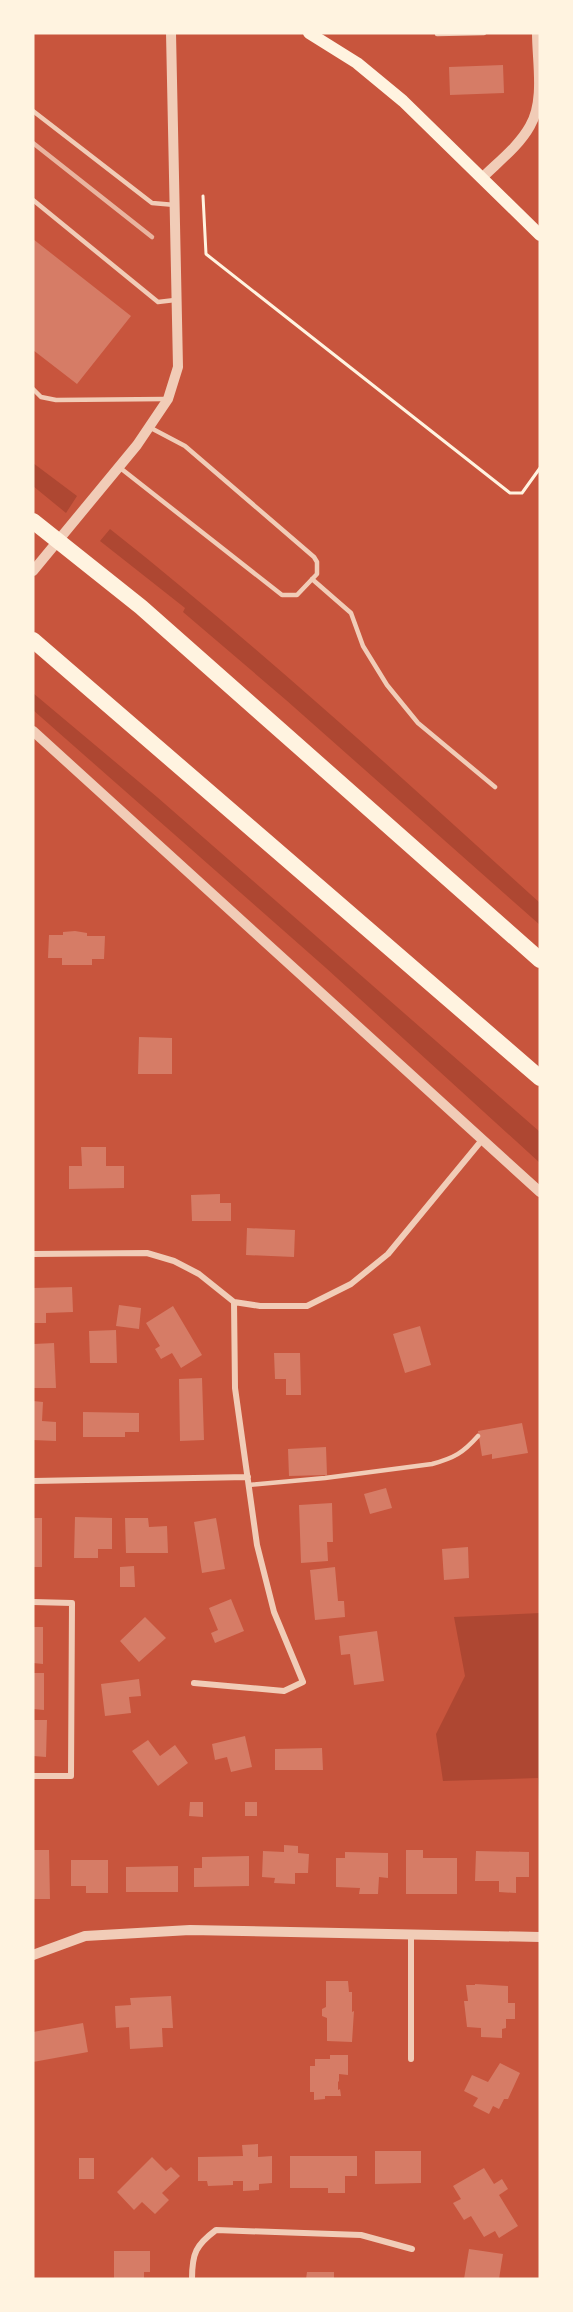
<svg xmlns="http://www.w3.org/2000/svg" width="573" height="2312" viewBox="0 0 573 2312" font-family="Arial,sans-serif">
<rect width="100%" height="100%" fill="#c8553d"/>
<path fill="#ae4732" d="M33 463 77 496 66 513 33 486Z
M110 529C259 647 399 775 540 903V925L286 700 183 612 185 608 100 541Z
M33 693 157 797 540 1132V1163L326 968 33 710Z
M540 1613V1823L538 1778 443 1781 436 1734 465 1676 454 1617Z"/>
<path fill="#d67c66" d="M503 65 504 93 450 95 449 67Z
M33 239 131 316 77 384 33 350Z
M75 931 87 933V936H105L104 959H92V965H62V958H48L49 935H63V932Z
M139 1037 172 1038V1074H138Z
M81 1147H106V1166H124V1188L69 1189V1166H82Z
M220 1194V1203H231V1221H192L191 1195Z
M247 1228 295 1230 294 1257 246 1255Z
M72 1287 73 1312 46 1313V1323H33V1288Z
M119 1305 141 1308 139 1329 116 1326Z
M173 1306 202 1355 181 1368 172 1353 161 1359 155 1349 160 1346 146 1323Z
M420 1326 431 1365 405 1373 393 1334Z
M116 1330 117 1363H90L89 1331Z
M54 1343 56 1388H33L34 1344Z
M274 1353H300L301 1395H286V1379H275Z
M202 1378 204 1440 180 1441 179 1379Z
M33 1401 43 1402 42 1421 56 1422V1441L33 1440Z
M83 1412 139 1413V1432H125V1437H83Z
M522 1423 528 1453 492 1459V1454L482 1456 478 1431Z
M326 1447 327 1475 289 1476 288 1449Z
M386 1488 392 1508 370 1514 364 1494Z
M332 1503 333 1542H327L328 1561 301 1563 299 1505Z
M75 1517 112 1518V1549H98V1558H74Z
M33 1518H42V1567H33Z
M125 1518H148L149 1527 167 1526 168 1553H126Z
M216 1518 225 1569 202 1573 194 1522Z
M468 1547 469 1578 444 1580 442 1549Z
M134 1566 135 1587H120V1567Z
M335 1567 338 1601H344L345 1617 315 1620 310 1570Z
M231 1599 244 1631 215 1643 211 1633 218 1630 209 1608Z
M145 1617 166 1638 139 1662 120 1641Z
M33 1627H43V1664L33 1663Z
M377 1631 384 1681 354 1685 350 1654 341 1655 339 1636Z
M33 1673H44V1710L33 1709Z
M139 1679 141 1696 129 1697 131 1713 105 1716 101 1684Z
M33 1720H47L46 1757 33 1756Z
M245 1736 252 1767 231 1772 227 1757 215 1760 212 1744Z
M148 1740 160 1756 175 1745 188 1763 158 1786 132 1751Z
M322 1748 323 1770H275V1749Z
M190 1802H203V1817L189 1816Z
M245 1802H257V1816H245Z
M284 1845 298 1846V1853L309 1854 308 1873H295V1884L274 1883 275 1878 262 1877 263 1851 284 1852Z
M33 1850H49L50 1899H33Z
M406 1850H423V1858H457V1894H406Z
M476 1851 529 1852V1877H516V1893L499 1892V1881H475Z
M345 1852 388 1853V1878L379 1877 378 1894H359L360 1888 336 1887V1858H345Z
M249 1856V1886L194 1887V1868H202V1857Z
M71 1860H108V1893H86V1886H71Z
M178 1866V1892H126V1867Z
M326 1981H348L349 1992H352V2012L354 2011 352 2042 327 2041V2018L322 2016V2009L326 2007Z
M475 1984 508 1986V2003H515V2019H506V2028L502 2029V2038L481 2037V2028L467 2027 464 2001H468L466 1985H475Z
M171 1996 173 2028H162L163 2047 130 2049 129 2027 116 2028 115 2006 131 2005 130 1998Z
M83 2023 88 2052 33 2062V2032Z
M330 2055H348V2075L339 2074V2082L338 2081V2090L340 2089 341 2096H325V2099L314 2100V2092H310V2066H315V2059H330Z
M500 2063 520 2073 508 2099H504L499 2109 493 2106 489 2114 473 2106 478 2098 464 2091 472 2075 488 2082Z
M258 2144V2157L272 2156V2183L259 2184V2190L243 2191V2181H233V2185L208 2186 207 2181H198V2157L243 2156 242 2145Z
M375 2151H421V2183L375 2184Z
M290 2156H357V2176H345V2193H328V2188H290Z
M152 2157 166 2171 171 2167 180 2176 162 2193 169 2200 155 2214 142 2202 134 2210 117 2192Z
M79 2158H94V2179H79Z
M484 2168 494 2184 502 2179 508 2189 499 2195 518 2226 499 2238 495 2231 484 2237 471 2216 464 2220 453 2203 461 2199 453 2186Z
M469 2249 503 2254 499 2279H464Z
M114 2251H150V2272H144V2279H114Z
M307 2272H334V2279H306Z"/>
<g fill="none" stroke-linecap="round" stroke-linejoin="round">
<path stroke="#fff3e0" stroke-width="3" d="M203 196 206 254 510 493H522L540 468"/>
<path stroke="#f1ccb7" stroke-width="4.5" d="M437 34 484 33
M33 111 152 203 175 205
M33 200 158 302 175 300
M33 389 41 397 56 400 165 399
M119 467 282 595H297L317 574V562L314 557 185 446 149 427
M312 579 351 613 363 646 387 685 418 723 495 787
M249 1485 325 1478 432 1464C454 1458 463 1453 478 1436"/>
<path stroke="#f1ccb7" stroke-width="6" d="M33 1254 147 1253 174 1261 199 1274 234 1302 260 1306H307L351 1284 388 1254 482 1140
M33 1481 248 1477
M33 1602 72 1603 71 1776H33
M194 1683 284 1691 303 1682 274 1612 257 1545 235 1388 234 1302
M411 1935V2059
M192 2279C192 2253 196 2245 216 2230L361 2235 412 2249"/>
<path stroke="#f1ccb7" stroke-width="10" d="M482 178C498 162 519 146 530 126 545 100 537 62 537 33
M33 571 137 445 168 399 178 367 171 33
M33 731 540 1192
M33 1955 85 1936 190 1930 540 1937"/>
<path stroke="#fff3e0" stroke-width="12" d="M309 33 357 63 403 101 540 235"/>
<path stroke="#fff3e0" stroke-width="16" d="M33 521 141 607 540 960
M33 640 540 1078"/>
<path stroke="#e9b49f" stroke-width="4.5" d="M33 143 152 237"/>
</g>
<rect width="573" height="2312" fill="none" stroke="#fff3e0" stroke-width="69"/>
</svg>
